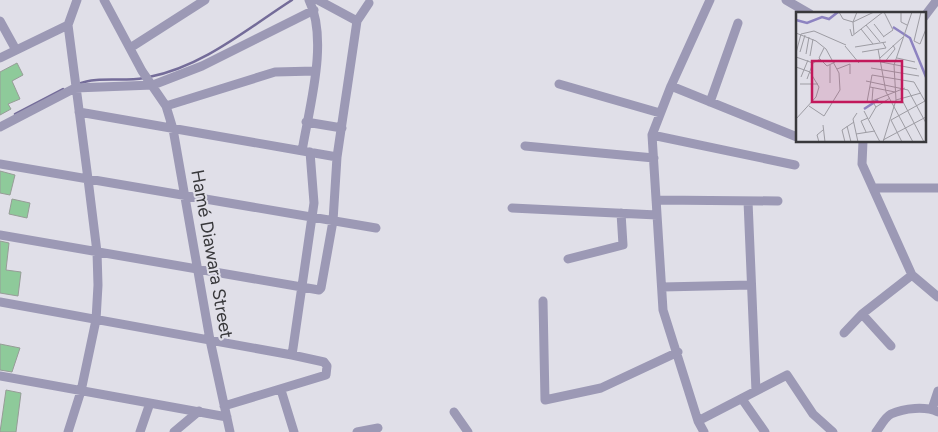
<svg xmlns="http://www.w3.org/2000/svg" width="938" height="432" viewBox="0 0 938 432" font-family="Figtree,sans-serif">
<rect width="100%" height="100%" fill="#e0dfe8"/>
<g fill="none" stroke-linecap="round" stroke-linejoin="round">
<path stroke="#746c99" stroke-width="2.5" d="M149 77C202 67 247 29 292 0
M78 84C98 76 122 82 144 78
M15 114 63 89"/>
</g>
<path fill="#8eca9a" stroke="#969d97" d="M17 63 23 75 12 81 20 99 8 104 11 109 0 115V72Z
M0 171 15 175 10 195 0 193Z
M12 199 30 203 27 218 9 214Z
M0 241 9 243 6 270 21 272 18 296 0 293Z
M0 344 20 348 12 372 0 370Z
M6 390 21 393 16 432H0Z"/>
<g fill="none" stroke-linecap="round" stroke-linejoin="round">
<path stroke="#9c99b5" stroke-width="9" d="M104 0 142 71 166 106 173 129 210 340 230 432
M318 0 357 21
M786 0 810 14
M924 17 937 0
M0 21 16 50
M130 48 205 0
M0 58 68 25
M559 84 660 113
M671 86 797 137
M710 102 738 23
M166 106 275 72 315 71
M79 112 337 157
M306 122 342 128
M0 127 75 88 153 85 202 66 314 10
M652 135 795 165
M863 141 862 164 912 275 938 297
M525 146 654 158
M302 151C309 108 329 40 309 0
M0 164 376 228
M873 188H938
M656 200 778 201
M748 201 756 391
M512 208 657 215
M0 235 319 290 321 288 333 221 337 157 357 21 369 3
M568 259 623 245 621 213
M662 287 751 285
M543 301 545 400 601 388 678 352
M0 302 292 355 324 362 327 366 326 375 224 406
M862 314 891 346
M844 333 862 314 912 275
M292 355 314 203 310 152
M0 376 227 417
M281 390 294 432
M742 399 765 432
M932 409 938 391
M454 412 468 432
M698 421 787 375 813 414 833 432
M68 432 81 391 96 320 98 285 97 252 88 179 68 25 77 0
M140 432 150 403
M174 432 199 411
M357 432 378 428
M704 432 698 421 663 310 652 135 671 86 710 0
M876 432C880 427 885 417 891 414 904 408 926 406 938 412"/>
</g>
<g text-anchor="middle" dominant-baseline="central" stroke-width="4" stroke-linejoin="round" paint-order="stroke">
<g font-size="18" fill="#38383b" stroke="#e0dfe8">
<text transform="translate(212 254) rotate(80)">Hamé Diawara Street</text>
</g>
</g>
<g transform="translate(796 12)">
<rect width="130" height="130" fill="#e0dfe8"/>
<path fill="none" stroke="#8d83c1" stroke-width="2.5" d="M0 8 11 11 26 5 33 7 42 0M97 15 114 26 130 65M68 97 82 88"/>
<path fill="none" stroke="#9d9ca3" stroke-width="1" d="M43 0 47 7 57 10 61 0M105 0V10L111 13M125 0 118 29 124 32 130 17M78 12 88 25M70 13 84 30M54 17 56 24 87 0M65 17 77 32M0 21 20 29 30 37 43 61 44 78 28 104 13 94M58 22 57 10 78 0M87 25 97 18 88 0M49 34 63 51M59 35 90 30M28 36 23 46 31 54 39 50M82 37 90 80 117 130M4 40 9 23M66 40 90 36 87 31M0 41 5 22 18 19 50 33M10 42 13 25M14 44 17 27M0 45 17 51M84 46 107 25M101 46 119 50M85 50 121 57M88 51 99 37 97 33M34 53V71M0 55 14 60 23 75 20 85 0 107M75 56 123 64M41 57 54 52V62M5 65 12 48M11 67 17 51 24 47M70 69 112 78 130 111M4 72H22M74 75 99 80M77 76 76 89 80 95M105 86 128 130M100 88 125 81M76 89 109 76M71 90 76 63 118 70 130 91M68 99 84 130M61 101 57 107 62 130M73 107 80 95 94 86M27 113 29 130M51 114 55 130M70 120 65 109 72 106M60 122 79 119M87 128 130 105M23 130 21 123 27 118M49 130 46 118 58 110M87 130 100 88 98 53 116 0M106 130 95 108 129 89"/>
<path fill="#c2185b" fill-opacity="0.15" stroke="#c2185b" stroke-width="2.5" d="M16 49H106V90H16Z"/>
<rect width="130" height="130" fill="none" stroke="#38383b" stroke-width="2.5"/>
</g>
</svg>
